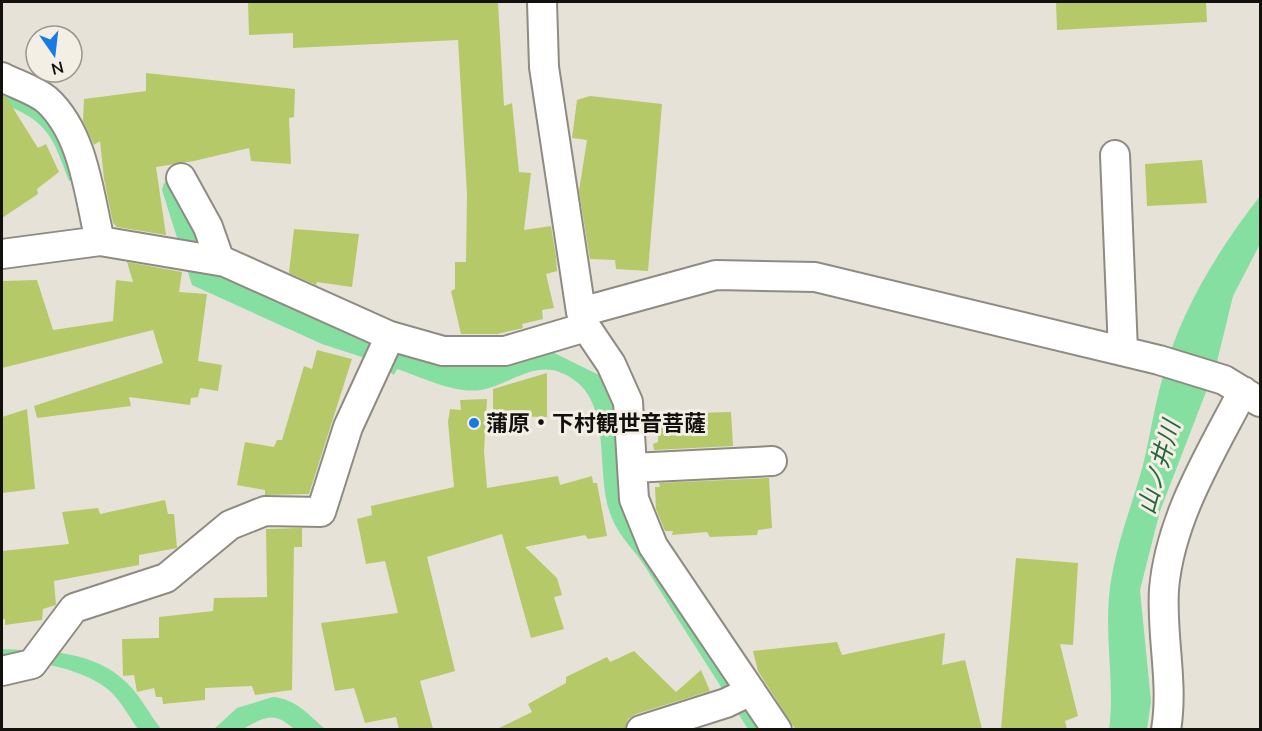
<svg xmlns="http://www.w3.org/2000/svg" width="1262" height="731" viewBox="0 0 1262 731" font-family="Mulish,'Noto Sans JP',sans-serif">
<rect width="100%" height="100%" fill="#e7e2d8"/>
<path fill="#84dfa0" d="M2 86 59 125 77 179 69 181C53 137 47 120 2 104Z
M169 181 195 224 205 272 248 285 371 341 390 355 407 352 544 348 601 376 615 404 623 486 766 729H748C714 676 680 623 646 568 635 550 619 537 611 516 593 467 617 393 559 372 533 362 506 386 481 390 454 394 422 377 397 369L394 375 374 361 322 344 192 285 162 190 164 183Z
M1260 196V244L1233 296 1216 366 1160 511 1140 590 1151 702 1147 729 1109 730C1115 685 1105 642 1109 597 1113 552 1131 509 1143 465 1150 437 1154 408 1162 380 1179 313 1218 250 1260 196Z
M2 649C46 651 95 650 128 684 141 697 150 715 161 729H138C130 718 123 705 114 695 93 671 32 658 2 661Z
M273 697C296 699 309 715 325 729H294C273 710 264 718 243 729 237 731 222 730 214 729L237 708Z"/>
<path fill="#b5c968" d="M248 2H498L504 106 512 103 519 172 531 173 524 230 551 226 556 257 557 271 546 274 554 308 542 310 543 319 522 324 523 328 497 334H461L451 291 455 289V262H466L467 194 458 40 293 48V33L249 35Z
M1056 2H1206L1207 22 1057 30Z
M146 73 295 89 294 117 289 118 291 164 251 161 249 148 194 161 156 167 166 235 117 227 113 223 104 179 100 141 94 145 83 121 84 99 146 91Z
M2 95 6 97 38 148 46 144 59 172 37 189 38 194 2 218Z
M590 96 662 104 648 271 616 269 615 260 590 259 579 191 587 140 572 138 577 100Z
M1202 160 1207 203 1147 206 1145 164Z
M294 229 359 234 352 287 317 282 316 285 289 273Z
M127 262 182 272 179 292 207 294 198 361 222 365 218 391 200 388 198 397 191 398 190 405 129 397 131 406 37 418 34 406 163 363 153 330 2 368V281L37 280 53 330 113 321 116 280 133 282Z
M317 350 352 359 309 494 265 495V490L237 485 245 442 274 447 277 440H282L304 366 312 369Z
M547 373V417L493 416V389Z
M487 399 484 451 487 488 558 476 560 485 592 476 593 483H597L607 536 588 539 585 535 525 547 557 578 562 595 554 597 564 629 531 638 502 534 427 557 455 671 420 681 433 729H399L396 717 365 723 354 688 335 691 321 623 398 613 385 561 366 564 357 519 372 515 371 506 454 487 448 422 450 409 461 410 460 400Z
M27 409 35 489 2 493V417Z
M731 412 733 446 654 450 653 444 658 442 659 414Z
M769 478 772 528 758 530 757 535 710 537 707 532 672 535 673 531H665L656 509 655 487H660L659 483Z
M165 500 168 514H174L177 548 139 555V565L54 581 56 605 43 609 42 620 5 625V619H2V551L69 544 62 512 98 508 100 514Z
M302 528V547H294L292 690 255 695 252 686 205 688V700L163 704 162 697H156L154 688 137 692 134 675 123 676 122 639 159 638V617L213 611 214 598 267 597 266 529Z
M1016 558 1078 563 1073 645 1060 644 1078 716 1065 721 1067 729H1001Z
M945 633 942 665 965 660 982 729H795L758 671 753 651 837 642 842 655Z
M634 651 676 692 701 670 710 691 636 714 628 719 625 729H497L532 712 528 704 566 683V677L607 657 610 662Z"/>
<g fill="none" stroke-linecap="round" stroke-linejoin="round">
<defs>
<path id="minor" d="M542 2 544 67 581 312 586 327 611 364 628 402 634 499 653 546 777 730
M2 77C15 84 35 90 47 100 84 134 89 195 100 241
M1115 155 1123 351
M181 178 208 227 220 261
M2 254 100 241 225 262 390 336 443 351H505L586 327
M581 312 716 275 815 277 1159 360 1224 380 1260 402
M632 468 772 461
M2 671 32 664 74 608 166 578 230 525 265 511 321 512 348 427 390 336
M641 730 726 703 751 691
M1166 730C1174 683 1161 636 1164 589 1170 518 1211 453 1243 391"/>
</defs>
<use href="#minor" stroke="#8f8b82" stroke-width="32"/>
<use href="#minor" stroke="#fff" stroke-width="28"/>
</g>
<circle fill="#167be3" stroke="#f4efe5" stroke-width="2" cx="474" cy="423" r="6"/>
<g text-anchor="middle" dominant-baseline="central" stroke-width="6" stroke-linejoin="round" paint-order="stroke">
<g font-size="22" font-weight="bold" fill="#13110e" stroke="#f4efe5" text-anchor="start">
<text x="486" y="423">蒲原・下村観世音菩薩</text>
</g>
<g font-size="24" font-style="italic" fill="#26653d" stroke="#f4efe5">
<text transform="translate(1158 467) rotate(-74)">山ノ井川</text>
</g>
</g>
<rect width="1262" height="731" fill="none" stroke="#13110e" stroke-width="6"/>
<g transform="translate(54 54) rotate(166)"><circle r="28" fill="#f4efe5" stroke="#9a968f" stroke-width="1.5"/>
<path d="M0-4.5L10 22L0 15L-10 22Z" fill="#167be3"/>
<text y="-9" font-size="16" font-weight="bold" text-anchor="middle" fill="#13110e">N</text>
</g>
</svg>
